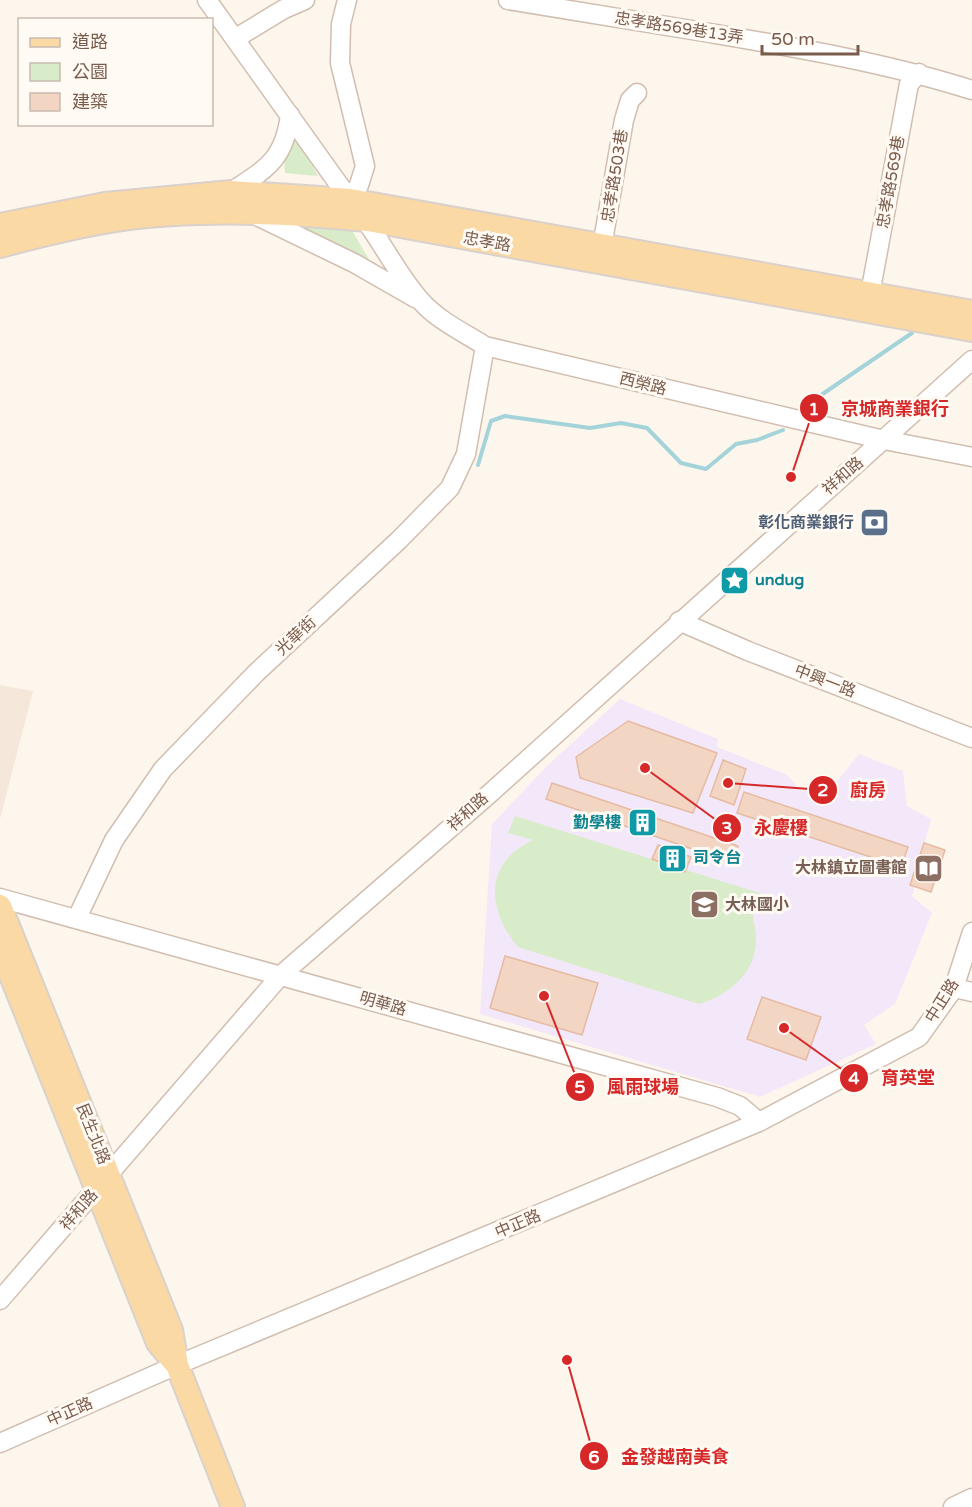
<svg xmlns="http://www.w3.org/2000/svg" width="972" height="1507" viewBox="0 0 972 1507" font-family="'Varela Round','Noto Sans TC',sans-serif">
<rect width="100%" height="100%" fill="#fdf6ec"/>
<path fill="#f5e8da" d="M0 685 33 691 0 819Z"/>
<path fill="#f3e8fa" d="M620 699 718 739 717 747 787 775 802 792 816 779 835 784 859 754 903 771 907 806 931 819 912 896 932 913 895 1004 864 1025 876 1044 760 1097 480 1014 492 824 547 766Z"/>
<path fill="#d8ecc9" d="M296 136 318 176 285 173 284 159Z
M298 226 350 227 370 261Z
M515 816 772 897 769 906 751 902C752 914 755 924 756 936 758 971 730 995 699 1004L518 947C487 910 483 863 533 840L508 833Z"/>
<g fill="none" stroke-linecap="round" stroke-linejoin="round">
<path stroke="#a5d3da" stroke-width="4" d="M805 406 912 333
M478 465 491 421 505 416 590 428 621 423 647 428 681 463 706 469 736 444 757 440 783 430"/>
</g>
<path fill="#f3d5c3" stroke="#e6bba3" stroke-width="1.5" d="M628 721 717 753 693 813 580 778 576 757Z
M723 760 746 769 734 805 710 796Z
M552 783 738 846 733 863 546 799Z
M744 792 908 847 901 867 737 813Z
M924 843 945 850 931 892 910 885Z
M658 845 691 857 685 872 652 859Z
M505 956 598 983 582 1035 490 1008Z
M762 997 821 1017 806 1060 747 1039Z"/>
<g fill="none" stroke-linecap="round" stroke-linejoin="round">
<defs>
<path id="minor" d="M207 0 350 200C377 231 393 269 420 300 437 320 463 332 485 346L884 440 972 457
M347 0 341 24 340 63 365 166 359 185 350 200
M508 0C576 11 643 22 710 33 798 48 887 63 972 90
M236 38 284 9 305 0
M231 192C267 168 284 160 290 115
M253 214 354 263 415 298
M600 258 624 120 630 100 637 93
M870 294 909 84 919 73
M679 621 748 651 972 738
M0 898 717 1097 740 1106 759 1122
M77 918 114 840 163 769 256 673 399 540 450 488 466 454 485 346
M954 988 972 992
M0 1300 281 975 487 796 972 360
M0 1443 177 1365 759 1122 919 1037 954 988 972 932
M953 1507 972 1498"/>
<path id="major" d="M0 225 105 204 231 192 350 200 972 312
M0 246C38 236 77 226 116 220 198 208 286 212 368 220L972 330
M0 906 171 1330 177 1365 233 1507
M0 948 158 1343 174 1362"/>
</defs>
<use href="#minor" stroke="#d1beb0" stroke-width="21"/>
<use href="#major" stroke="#dad1cd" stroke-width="26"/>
<use href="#minor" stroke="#fff" stroke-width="18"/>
<use href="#major" stroke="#fbd9a5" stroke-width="22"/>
</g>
<defs>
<symbol id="bank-square" viewBox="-11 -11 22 22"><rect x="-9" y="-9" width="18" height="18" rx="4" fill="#5c6f8a" stroke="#fffaf3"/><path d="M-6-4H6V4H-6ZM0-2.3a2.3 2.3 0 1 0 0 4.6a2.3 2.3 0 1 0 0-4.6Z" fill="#fff"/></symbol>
<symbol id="sight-square" viewBox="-11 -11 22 22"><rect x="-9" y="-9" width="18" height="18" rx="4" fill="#0f9aa8" stroke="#fffaf3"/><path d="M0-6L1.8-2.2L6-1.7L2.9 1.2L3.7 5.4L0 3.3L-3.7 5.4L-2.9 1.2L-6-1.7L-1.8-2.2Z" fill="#fff"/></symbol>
<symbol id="building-square" viewBox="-11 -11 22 22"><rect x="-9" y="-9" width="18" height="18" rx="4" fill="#0f9aa8" stroke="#fffaf3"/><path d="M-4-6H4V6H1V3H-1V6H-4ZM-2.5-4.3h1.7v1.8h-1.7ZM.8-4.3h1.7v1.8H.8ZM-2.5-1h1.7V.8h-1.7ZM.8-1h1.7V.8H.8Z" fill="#fff"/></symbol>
<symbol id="library-square" viewBox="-11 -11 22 22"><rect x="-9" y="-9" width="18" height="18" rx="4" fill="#8d6e63" stroke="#fffaf3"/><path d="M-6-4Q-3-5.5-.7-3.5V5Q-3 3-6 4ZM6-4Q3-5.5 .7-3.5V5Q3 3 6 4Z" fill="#fff"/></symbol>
<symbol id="school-square" viewBox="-11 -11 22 22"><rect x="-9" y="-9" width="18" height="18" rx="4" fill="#8d6e63" stroke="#fffaf3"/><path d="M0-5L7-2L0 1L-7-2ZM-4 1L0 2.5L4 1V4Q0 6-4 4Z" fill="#fff"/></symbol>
</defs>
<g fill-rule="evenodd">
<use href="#bank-square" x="858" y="506" width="33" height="33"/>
<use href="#sight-square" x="718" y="564" width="33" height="33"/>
<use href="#building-square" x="626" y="806" width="33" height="33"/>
<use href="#building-square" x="656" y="842" width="33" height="33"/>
<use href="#library-square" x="912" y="852" width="33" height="33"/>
<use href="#school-square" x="688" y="888" width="33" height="33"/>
</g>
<g text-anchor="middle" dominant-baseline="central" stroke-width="6" stroke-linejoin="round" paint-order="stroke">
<g font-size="16" fill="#7a5c4d" stroke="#fffaf3">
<text transform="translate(679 28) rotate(9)">忠孝路569巷13弄</text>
<text transform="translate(615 176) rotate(-81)">忠孝路503巷</text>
<text transform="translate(891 182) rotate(-80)">忠孝路569巷</text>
<text transform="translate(487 242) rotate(10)">忠孝路</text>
<text transform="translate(643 384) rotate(14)">西榮路</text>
<text transform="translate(843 476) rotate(-41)">祥和路</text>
<text transform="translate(296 636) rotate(-43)">光華街</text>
<text transform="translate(825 681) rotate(21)">中興一路</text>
<text transform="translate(468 812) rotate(-42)">祥和路</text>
<text transform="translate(942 1001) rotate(-58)">中正路</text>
<text transform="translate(383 1004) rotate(16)">明華路</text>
<text transform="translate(93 1134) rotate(68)">民生北路</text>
<text transform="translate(79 1210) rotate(-49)">祥和路</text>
<text transform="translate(518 1224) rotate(-23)">中正路</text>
<text transform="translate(70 1412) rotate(-24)">中正路</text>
</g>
<g font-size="16" font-weight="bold" fill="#4e5e75" stroke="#fffaf3" text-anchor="end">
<text x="854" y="523">彰化商業銀行</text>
</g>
<g font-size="16" font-weight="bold" fill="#0d838f" stroke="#fffaf3" text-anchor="start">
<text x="755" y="580">undug</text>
<text x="621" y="823" text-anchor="end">勤學樓</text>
<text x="693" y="858">司令台</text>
</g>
<g font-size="16" font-weight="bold" fill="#785e54" stroke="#fffaf3" text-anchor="end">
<text x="907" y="868">大林鎮立圖書館</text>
<text x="725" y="905" text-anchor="start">大林國小</text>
</g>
</g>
<path fill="none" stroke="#d62828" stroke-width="2" d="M791 477L814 408M728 783L823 790M645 768L727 828M784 1028L854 1078M544 996L580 1087M567 1360L594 1456"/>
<g fill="#d62828" stroke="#fffaf3" stroke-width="2">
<circle cx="791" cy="477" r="6"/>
<circle cx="728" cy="783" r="6"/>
<circle cx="645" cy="768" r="6"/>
<circle cx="784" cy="1028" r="6"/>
<circle cx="544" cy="996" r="6"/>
<circle cx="567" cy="1360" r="6"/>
<circle cx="814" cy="408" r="15"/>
<circle cx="823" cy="790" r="15"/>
<circle cx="727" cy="828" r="15"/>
<circle cx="854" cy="1078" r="15"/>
<circle cx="580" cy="1087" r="15"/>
<circle cx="594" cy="1456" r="15"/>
</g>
<g font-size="18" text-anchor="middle" font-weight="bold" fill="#fff">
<text x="814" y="415">1</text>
<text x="823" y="796">2</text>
<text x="727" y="834">3</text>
<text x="854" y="1084">4</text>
<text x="580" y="1093">5</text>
<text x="594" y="1463">6</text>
</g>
<g font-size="18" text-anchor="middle" font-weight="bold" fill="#d62828" stroke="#fffaf3" stroke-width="6" stroke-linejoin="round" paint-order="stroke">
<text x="895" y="415">京城商業銀行</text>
<text x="868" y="796">廚房</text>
<text x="781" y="834">永慶樓</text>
<text x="908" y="1084">育英堂</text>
<text x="643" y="1093">風雨球場</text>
<text x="675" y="1463">金發越南美食</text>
</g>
<rect x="18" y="18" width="195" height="108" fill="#fffaf3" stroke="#cabbb1" stroke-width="1.5"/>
<rect x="30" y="38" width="30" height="9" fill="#fbd9a5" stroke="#cabbb1" stroke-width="1.5"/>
<text x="72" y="48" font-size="18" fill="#7a5c4d">道路</text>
<rect x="30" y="63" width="30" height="18" fill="#d8ecc9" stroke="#cabbb1" stroke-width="1.5"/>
<text x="72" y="78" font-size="18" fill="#7a5c4d">公園</text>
<rect x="30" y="93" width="30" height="18" fill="#f3d5c3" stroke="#cabbb1" stroke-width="1.5"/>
<text x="72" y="108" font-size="18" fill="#7a5c4d">建築</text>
<path d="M762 45v9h96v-9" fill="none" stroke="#7a5c4d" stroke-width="3"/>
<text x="771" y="45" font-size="18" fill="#7a5c4d" stroke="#fffaf3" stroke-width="4.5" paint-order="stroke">50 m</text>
</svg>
